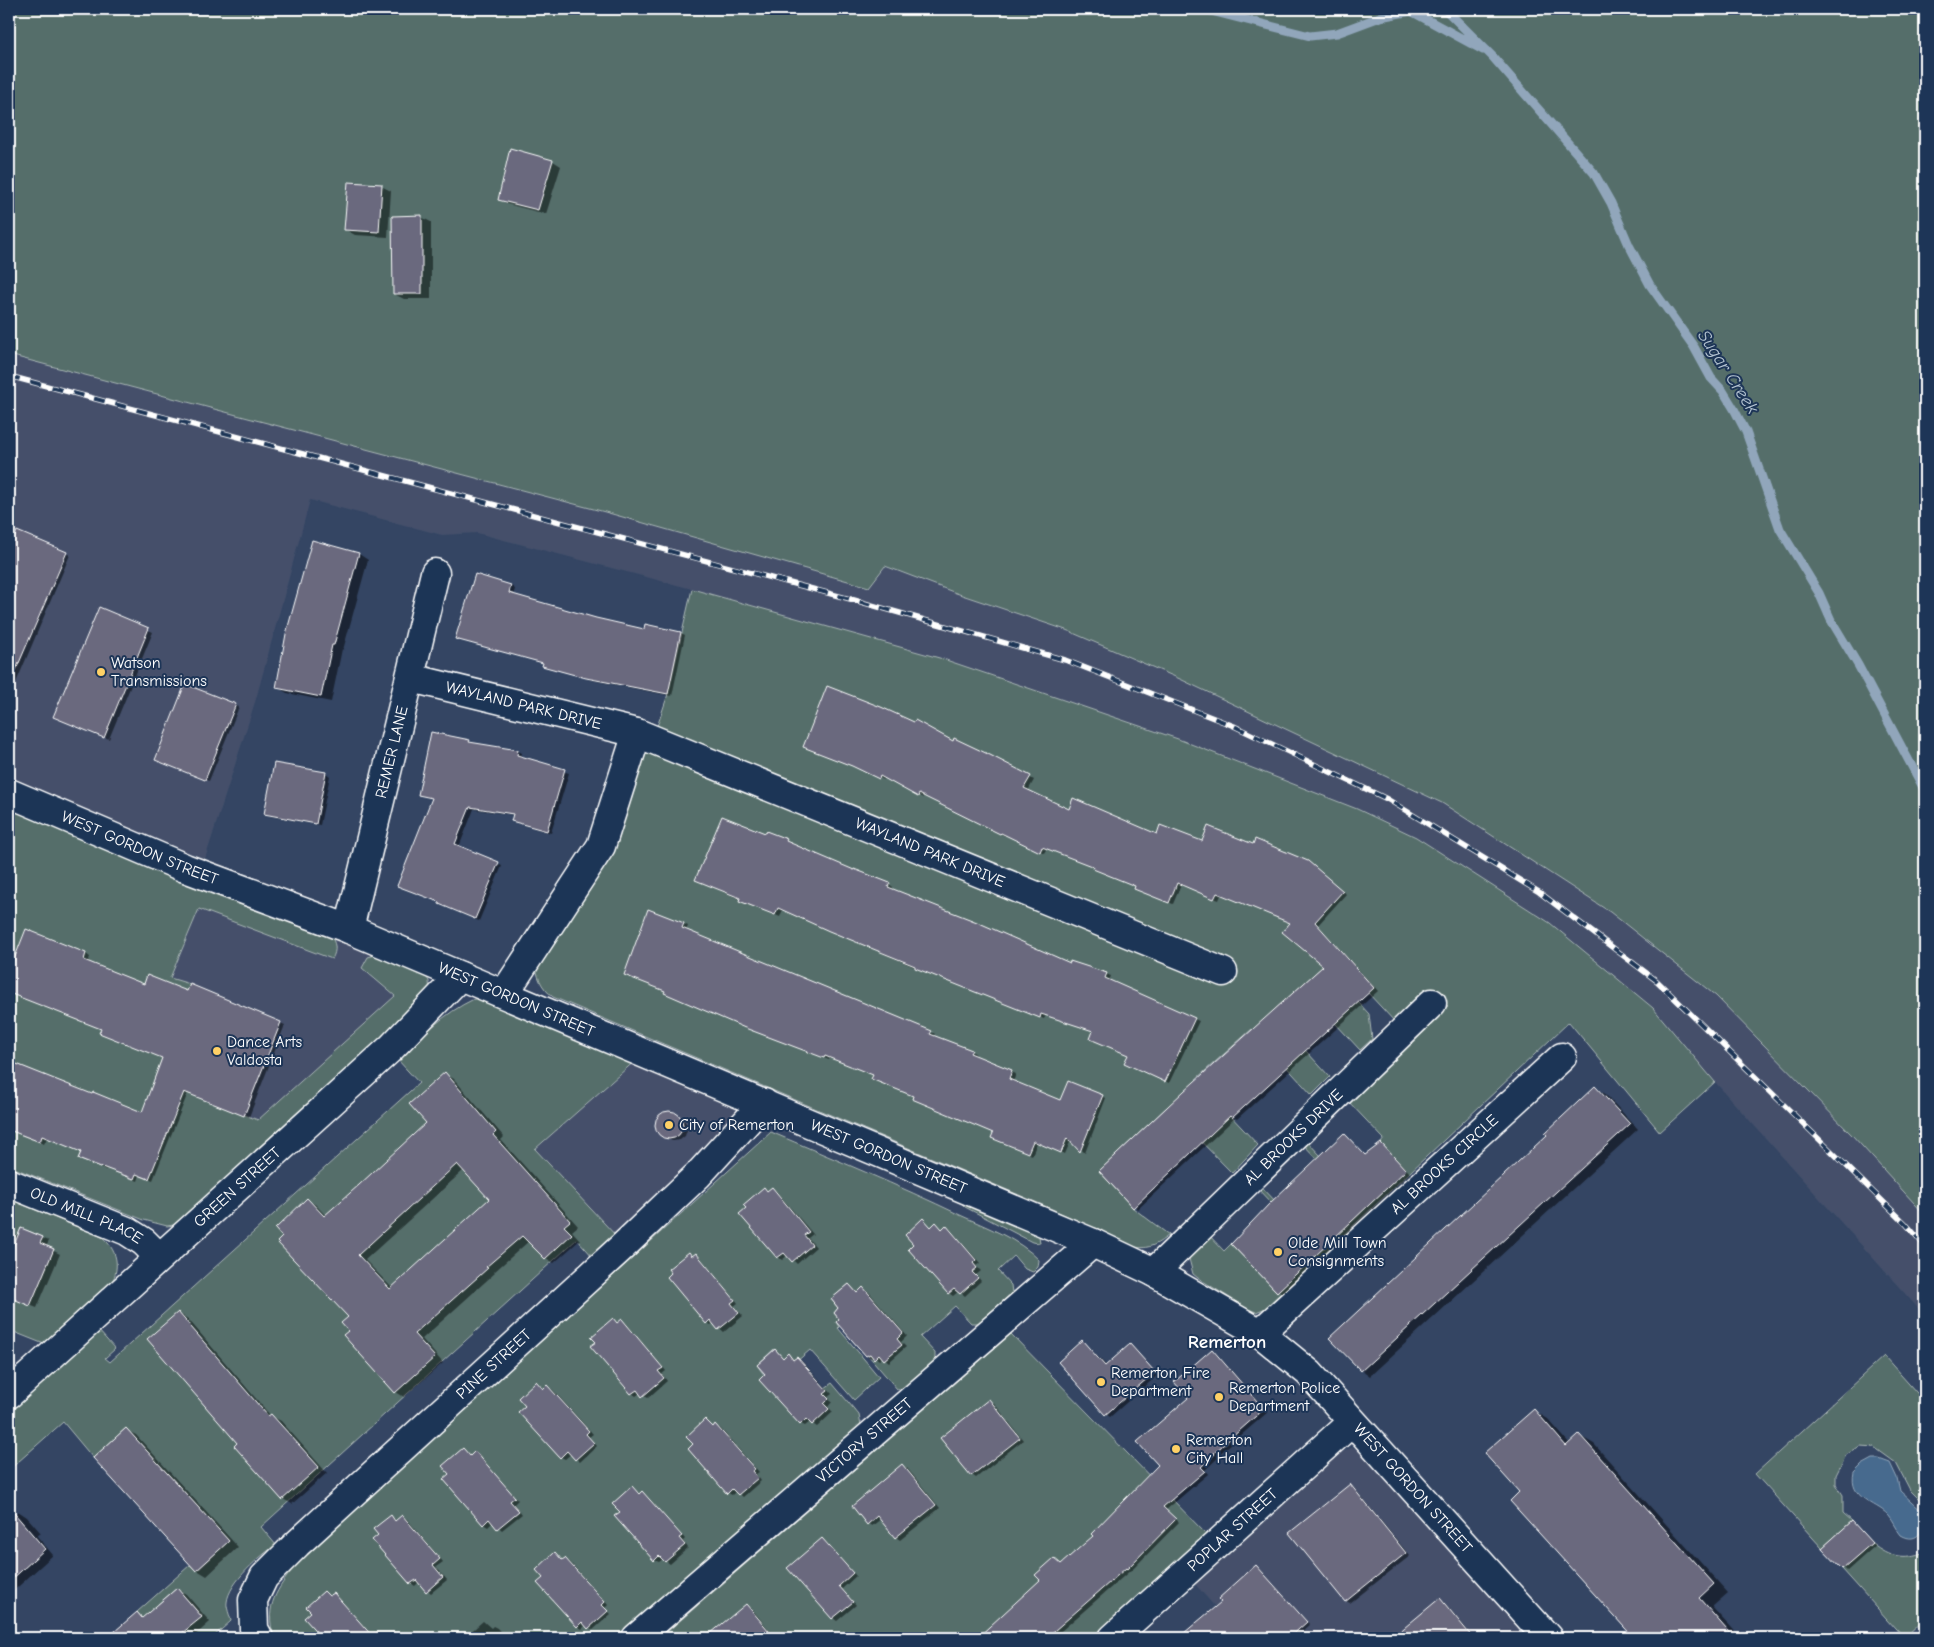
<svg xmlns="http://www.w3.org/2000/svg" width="1934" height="1647" viewBox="0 0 1934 1647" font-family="'Comic Neue',sans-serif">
<rect width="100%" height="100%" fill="#344563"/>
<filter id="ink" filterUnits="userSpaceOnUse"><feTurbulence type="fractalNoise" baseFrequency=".02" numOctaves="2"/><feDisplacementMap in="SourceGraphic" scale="10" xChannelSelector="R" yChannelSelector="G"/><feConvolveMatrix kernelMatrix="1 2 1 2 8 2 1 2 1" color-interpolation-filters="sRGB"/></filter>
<g filter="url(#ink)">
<path fill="#44506b" d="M9 355 605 512 869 587 884 566 956 593 1066 630 1180 679 1442 803 1610 912 1716 996 1852 1135 1925 1215V1316L1715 1082 1653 1008 1550 923 1416 837 1357 809 1178 739 943 659 692 589 477 533 442 535 310 500 256 699 205 859 9 779Z
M209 885 423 972 429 981 271 1140 127 1082Z
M636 1060 736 1107 737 1118 617 1237 535 1149Z
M1361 1447 1520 1626 1519 1638H1242L1195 1584 1340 1453 1351 1448Z"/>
<path fill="#546e6b" stroke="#aab6b5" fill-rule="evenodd" d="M9 9H1925V1215L1852 1135 1716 996 1610 912 1442 803 1180 679 1066 630 956 593 885 566 869 587 605 512 9 355Z
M692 589 943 659 1178 739 1357 809 1416 837 1550 923 1653 1008 1715 1082 1660 1132 1569 1022 1266 1308 1256 1312 1246 1308 1198 1278 1193 1274 1188 1255 1206 1232 1224 1251 1231 1244 1277 1292 1315 1255 1292 1225 1255 1186 1258 1183 1322 1250 1361 1213 1339 1182 1301 1142 1305 1139 1368 1206 1406 1170 1381 1143 1384 1139 1347 1100 1448 1006 1431 990 1395 1022 1368 993 1374 987 1340 951 1271 1013 1330 1077 1312 1095 1252 1029 1196 1079 1258 1145 1232 1173 1167 1107 1099 1171 1133 1208 1169 1235C1159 1243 1149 1250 1135 1247L1052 1209 553 997C540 986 537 977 535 960L620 816 659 721 668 694Z
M9 804 330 935C336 943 337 950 332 959L199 909 170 978 190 984 154 1080 258 1120 395 996 362 968 368 957 379 954 423 972 429 981 430 995 271 1140 174 1225 167 1226 144 1220 9 1166V1131L11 1132 35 1072 9 1061ZM75 1088 54 1141 42 1136 40 1142 19 1134ZM128 1107 101 1168 78 1159 81 1151ZM137 1110 171 1124 148 1179 136 1174 133 1179 113 1171Z
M474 999 488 1000 636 1060 535 1149 617 1237 593 1257 577 1239 261 1527 276 1545C261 1555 229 1582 227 1602 226 1607 230 1616 231 1621L212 1638H160L137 1612 190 1565 197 1571 229 1541 126 1428 93 1458 63 1422 9 1470V1411L98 1330 115 1349 105 1358 110 1362 419 1083 397 1059C421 1037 444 1013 474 999ZM177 1588 202 1616 182 1633 158 1604Z
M1358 1002 1369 1014 1372 1039 1360 1050 1335 1023Z
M771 1132C834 1159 898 1185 960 1215 986 1227 1019 1239 1039 1260L1038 1267 1033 1272 1025 1269 1014 1256 1000 1269 998 1271 1011 1285 1012 1293 978 1323H971L955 1306 920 1337 935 1353V1361L904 1388 897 1389 868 1355 869 1353 874 1359 879 1354 884 1360 902 1345 897 1339 903 1333 863 1288 857 1293 849 1284 831 1299 838 1308 834 1313 839 1319 836 1322 839 1327 838 1328 879 1377 854 1400 810 1350 796 1362 788 1354 783 1358 774 1349 757 1365 800 1425 806 1419 812 1425 829 1409 824 1404 829 1399 824 1394 828 1391 825 1388 832 1383 859 1415 861 1426 616 1638H274C264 1604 277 1591 296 1564Z
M952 1193 1031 1227 1039 1236 1040 1243 1032 1242 965 1207Z
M9 1199 102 1237C117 1250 120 1265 112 1283L44 1344 9 1330V1297L30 1305 54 1249 40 1243 43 1237 21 1228 9 1257Z
M1011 1334 1206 1534 1091 1638H660Z
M1884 1356 1925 1402V1505L1910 1490 1896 1463 1874 1447 1860 1446 1846 1455 1836 1475V1484L1843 1495V1513L1852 1521 1822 1548 1755 1474Z
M1872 1543C1890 1557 1903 1560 1925 1552V1618L1904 1638 1842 1569Z"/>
<path fill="#476b8e" stroke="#91a6bb" d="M1873 1459H1879L1890 1463 1897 1478 1900 1491 1925 1514C1925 1529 1918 1545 1901 1535 1896 1529 1893 1521 1888 1515 1876 1502 1848 1499 1854 1473L1862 1465Z"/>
<path fill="#0007" fill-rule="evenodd" d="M511 150 553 161 561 166 546 214 507 204 499 199Z
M381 186 391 191 388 237 355 235 346 230Z
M421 217 431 222V299H404L394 294Z
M18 532 70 555 10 697 9 553Z
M359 554 368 560 343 650 342 649 331 702 287 693 277 687Z
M475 576 511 586 515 589 513 596 596 620 645 630 681 633 685 635 672 696 592 680 543 665 544 663Z
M100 609 153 632 109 739 59 719Z
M235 705 239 707 209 781 160 762Z
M469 741 474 744 518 751 522 753 521 758 569 773 551 833 517 823 514 815 474 809 459 847 502 866 479 921 444 906 433 799 419 795Z
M954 743 990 756 1034 780 1028 791 1069 811 1157 835 1203 843 1253 846 1308 862 1346 894 1318 925 1378 991 1237 1119 1235 1118 1138 1209 1100 1171 1325 966 1292 923 1221 895 1219 900 1181 885 1173 904 1140 891 1137 886 1095 867 1047 848 1044 853 1005 834V836L924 795 923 798 885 777 884 780 858 768Z
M326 773 330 776 320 825 270 816 265 813Z
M766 835 786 840 790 844 855 872 889 884 893 887 892 890 1070 964 1106 974 1111 976 1109 981 1199 1021 1169 1083 1130 1064 1129 1055 1094 1031 1046 1015 1044 1019 921 970 783 909 780 917 701 882Z
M684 924 688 926 686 931 931 1032 935 1034 934 1037 971 1051 976 1054 974 1056 1016 1074 1013 1082 1060 1102 1102 1096 1106 1098 1085 1153 1071 1140 1065 1154 1037 1143 1032 1155 997 1140 995 1133 914 1096 874 1075 830 1058 829 1060 751 1030 666 991 629 977Z
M27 931 86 954 90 957 88 963 144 986 188 992 190 985 285 1025 249 1117 188 1093 153 1180 140 1175 138 1181 107 1168 106 1170 84 1161 82 1152 47 1138 44 1144 9 1130V1063L143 1113 163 1058 105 1035 102 1029 9 993V975Z
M445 1074 454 1079 504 1137 501 1140 578 1226 572 1231 580 1240 554 1263 546 1258 529 1241 494 1272 495 1273 422 1339 443 1363 404 1397 396 1392 350 1331 349 1317 308 1200 316 1205 326 1216 428 1123ZM464 1170 491 1199 393 1289 365 1260Z
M1595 1088 1604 1093 1638 1129 1370 1376 1362 1370 1549 1135Z
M670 1112 682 1118 686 1123 687 1130 685 1136 680 1140 673 1141 667 1139 657 1131 656 1124 658 1118 664 1114Z
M1344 1134 1366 1156 1381 1145 1385 1147 1410 1173 1282 1294 1233 1244Z
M764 1188 769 1191 772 1188 776 1191 813 1234 808 1238 816 1247 797 1264 788 1255 782 1260 778 1257Z
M923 1220 932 1228 936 1224 943 1230 946 1227 950 1229 980 1263 976 1266 981 1271 976 1275 981 1281 965 1296 959 1291 953 1296 949 1293 909 1249 915 1244Z
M9 1232 19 1236 42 1238 49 1241 46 1247 60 1254 37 1308 9 1297Z
M689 1254 694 1256 696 1254 700 1257 738 1303 734 1306 743 1316 724 1332 714 1323 711 1325 707 1323Z
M849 1285 858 1293 863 1289 868 1291 907 1336 901 1342 906 1347 889 1362 883 1357 879 1360 874 1356 871 1358 867 1356 841 1319 840 1308Z
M178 1313 188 1319 270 1415 281 1421 327 1473 292 1504 283 1499 239 1443Z
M613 1320 619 1323 622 1321 626 1323 666 1371 662 1374 667 1381 648 1398 640 1393 636 1396 632 1393 597 1342Z
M1083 1342 1107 1366 1130 1345 1134 1348 1158 1375 1110 1417 1106 1414Z
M775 1351 784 1358 788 1355 795 1360 798 1358 802 1361 832 1394 828 1397 832 1402 828 1407 833 1412 817 1427 810 1422 805 1426 801 1424 767 1375Z
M1212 1351 1216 1353 1268 1412 1217 1456 1219 1457 1205 1470 1208 1474 1166 1510 1179 1522 1132 1570H1131L1053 1638H979L1041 1581 1055 1559 1062 1565 1095 1536 1159 1465Z
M536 1382 544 1389 547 1387 552 1389 593 1434 589 1437 597 1446 580 1462 571 1454 565 1459 561 1457 527 1406Z
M989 1401 994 1403 1023 1440 976 1478 972 1475Z
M1534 1411 1548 1419 1570 1444 1580 1436 1594 1444 1728 1593 1712 1607 1740 1638H1635L1512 1501 1521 1493Z
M706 1420 714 1428 715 1426 720 1428 759 1472 756 1474 761 1481 743 1497 736 1491 732 1495 728 1493 694 1444Z
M126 1430 136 1435 238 1547 207 1576 197 1570 94 1458Z
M463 1449 471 1456 475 1453 479 1455 518 1500 514 1504 522 1514 502 1530 493 1522 488 1527 483 1524 451 1474Z
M903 1466 907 1468 940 1508 900 1540 896 1537 881 1519 872 1526 868 1524Z
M1350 1485 1354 1488 1410 1556 1350 1603 1346 1601Z
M632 1488 640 1494 642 1493 646 1495 685 1539 683 1541 688 1548 670 1564 663 1559 659 1562 654 1560Z
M9 1507 15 1514 18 1511 27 1517 41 1533 37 1536 53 1555 9 1595Z
M391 1516 397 1521 402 1516 407 1519 443 1562 436 1567 447 1580 431 1593 419 1582 415 1586 411 1583 380 1535Z
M1852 1523 1875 1546 1847 1571 1824 1548Z
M822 1540 826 1542 856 1576 842 1589 856 1605 837 1621 833 1618 789 1568Z
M555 1554 563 1561 565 1559 570 1562 608 1605 605 1608 611 1614 593 1630 586 1625 582 1629 577 1626 544 1578Z
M1256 1566 1260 1569 1310 1625 1295 1638H1181L1222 1602Z
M177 1589 186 1594 210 1622 192 1638 190 1636 187 1638H109L137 1614 144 1618Z
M324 1593 330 1597 334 1594 338 1597 371 1634 367 1638H323L306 1619 313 1612Z
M1440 1600 1444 1602 1474 1638H1394Z
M747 1606 751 1608 776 1638H720L715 1632Z
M483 1621 491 1628 493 1626 497 1628 506 1638H466L465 1637Z"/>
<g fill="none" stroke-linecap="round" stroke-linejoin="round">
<path stroke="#91a6bb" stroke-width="9" d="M1203 9 1310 36 1337 33 1380 17 1411 11 1483 50
M1445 9 1492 56 1594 173 1611 203 1629 245 1650 285 1694 347 1711 378 1723 391 1734 409 1746 432 1780 529 1819 593 1831 620 1858 665 1925 791"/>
</g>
<path fill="#6a697e" stroke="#fff" fill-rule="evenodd" d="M510 148 553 160 538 210 498 200Z
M348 182 382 184 379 232 344 230Z
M422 215V294H393L392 216Z
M17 531 67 552 9 686V550Z
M312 540 359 553 334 645H332L321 697 276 688 286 634Z
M475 574 511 585 509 593 596 618 644 629 645 624 681 632 668 694 586 678 542 666 543 663 455 639Z
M99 607 149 628 104 738 53 717Z
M185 684 236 704 205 780 155 760Z
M827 686 881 707 914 722 915 720 953 741 954 738 990 755 1031 776 1024 788 1069 809 1073 798 1157 834 1160 825 1202 841 1208 826 1253 844 1255 839 1308 861 1343 891 1315 922 1374 988 1232 1118 1230 1116 1133 1208 1099 1171 1184 1091 1323 966 1282 932 1290 923 1217 893 1214 899 1177 883 1169 903 1134 889 1135 886 1093 869 1094 867 1042 847 1040 852 1001 833 1000 834 919 794 918 797 880 776 879 779 852 766 803 747Z
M431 732 470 740 469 742 518 750 517 755 565 769 547 831 511 821 513 814 470 807 455 844 499 862 475 919 439 904V902L397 886 432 798 418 795Z
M274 763 326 772 316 824 264 814Z
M722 816 765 833 766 831 787 839 786 841 854 870V869L890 883 888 887 977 922 1070 963V961L1107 973 1105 978 1195 1018 1165 1082 1124 1063 1128 1055 1090 1039 1093 1031 1041 1014 1040 1018 915 968V966L829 931 778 908 775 915 739 901 740 898 695 880Z
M648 909 684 923 682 928 932 1031 930 1034 972 1050 970 1053 1012 1070 1009 1079 1060 1100 1068 1081 1103 1095 1080 1152 1067 1138 1061 1153 1033 1141 1028 1153 991 1138 993 1133 912 1099 913 1096 871 1079 873 1075 825 1056 824 1058 745 1028 664 993 665 991 624 975Z
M26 929 86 953 84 960 144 984 147 975 187 991 190 984 281 1022 244 1116 184 1092 149 1179 136 1174 134 1179 102 1167 101 1168 78 1159 81 1152 42 1136 40 1142 9 1130V1061L92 1094 93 1092 142 1112 162 1058 99 1033 101 1029 9 993V972Z
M445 1072 496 1132 493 1135 570 1221 564 1226 572 1234 545 1259 522 1236 486 1267 488 1268 414 1334 435 1357 395 1393 343 1335 348 1331 341 1323 348 1317 277 1242 282 1237 275 1229 307 1198 324 1216 359 1185 426 1123 409 1104ZM457 1164 489 1199 390 1289 358 1255Z
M1595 1086 1630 1124 1361 1371 1329 1338 1547 1135 1545 1133Z
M655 1125a14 14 0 1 1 28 0a14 14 0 1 1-28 0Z
M1344 1133 1365 1155 1381 1143 1406 1170 1277 1292 1231 1244 1270 1203Z
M764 1187 767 1191 772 1187 809 1232 804 1235 812 1245 792 1262 784 1253 777 1258 739 1214 746 1208 743 1205Z
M923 1218 931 1227 936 1222 942 1229 946 1225 976 1260 973 1263 977 1268 972 1272 978 1278 960 1294 954 1289 948 1294 908 1249 913 1244 905 1235Z
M21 1228 43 1237 40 1243 54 1249 30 1306 9 1297V1257Z
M689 1252 692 1256 696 1253 735 1300 731 1303 739 1313 718 1330 710 1320 706 1324 667 1277 671 1273 668 1269Z
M849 1284 857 1293 863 1287 903 1333 897 1339 902 1345 884 1360 879 1354 874 1359 870 1354 866 1356 836 1322 839 1319 834 1313 838 1308 831 1299Z
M178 1312 268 1416 271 1414 319 1467 282 1500 234 1446 237 1443 147 1339Z
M613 1318 617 1323 622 1319 663 1368 658 1371 664 1378 642 1397 637 1390 631 1394 590 1346 596 1342 591 1337Z
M1082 1340 1105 1366 1130 1344 1155 1372 1105 1415 1058 1362Z
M775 1349 783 1358 788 1353 793 1360 797 1357 828 1391 824 1394 829 1399 824 1404 829 1409 812 1425 806 1419 800 1425 759 1380 765 1374 757 1365Z
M1212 1349 1264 1409 1214 1453 1215 1454 1201 1467 1205 1471 1163 1507 1176 1519 1127 1569 1126 1568 1046 1638H977L1040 1580 1035 1575 1054 1558 1061 1564 1093 1536 1091 1534 1158 1465 1137 1442 1188 1398 1174 1382Z
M536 1381 543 1389 547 1385 589 1431 586 1434 594 1443 575 1460 567 1451 560 1458 518 1412 525 1406 518 1398Z
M989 1399 1020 1438 971 1476 940 1438Z
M1534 1409 1566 1446 1579 1434 1714 1584 1699 1598 1734 1638H1634L1510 1501 1519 1492 1484 1453Z
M705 1419 713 1427 715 1424 755 1469 752 1471 758 1478 738 1495 732 1489 727 1494 688 1449 693 1444 686 1437Z
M126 1428 229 1541 196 1571 93 1458Z
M463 1448 470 1456 475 1451 515 1497 510 1501 519 1511 497 1529 489 1519 483 1525 443 1479 449 1474 442 1466Z
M902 1464 936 1505 895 1538 877 1516 867 1525 852 1506Z
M1350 1484 1406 1553 1345 1602 1289 1533Z
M632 1486 639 1494 642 1491 682 1536 679 1538 685 1545 665 1562 659 1556 654 1561 614 1516 620 1512 612 1504Z
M9 1507 45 1549 9 1582Z
M391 1515 395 1521 402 1515 440 1559 433 1565 443 1577 426 1592 416 1580 410 1584 372 1540 378 1535 373 1529Z
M1852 1521 1872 1543 1842 1569 1822 1548Z
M822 1538 853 1573 839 1586 853 1602 832 1619 787 1568Z
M555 1552 562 1560 565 1558 605 1602 602 1605 608 1611 588 1629 582 1622 577 1627 537 1583 543 1578 536 1570Z
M1256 1565 1307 1622 1289 1638H1178L1221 1602 1218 1599Z
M177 1588 202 1617 176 1638H107L137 1612 142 1618Z
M324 1591 329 1596 334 1593 374 1638H322L304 1618 311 1612 306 1607Z
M1440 1598 1473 1638H1392Z
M746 1604 775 1638H705Z"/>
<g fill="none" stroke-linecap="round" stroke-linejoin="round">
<defs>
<g id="minor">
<path id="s1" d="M411 678 637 733 1223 972"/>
<path id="s2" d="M9 793 185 868 349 929 1093 1243 1154 1272 1260 1333 1309 1373 1548 1638"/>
<path id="s3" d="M349 929 435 573"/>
<path d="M504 994 601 846 637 733"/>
<path id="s4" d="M9 1183 127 1231 144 1242 159 1257"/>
<path id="s5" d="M1154 1272 1432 1003"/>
<path id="s6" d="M1260 1333 1562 1057"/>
<path id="s7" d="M9 1394 391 1048 460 976"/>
<path id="s8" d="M259 1638 254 1629 253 1600 264 1577 297 1544 621 1248 698 1175 764 1103"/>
<path id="s9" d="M636 1638 1093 1243"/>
<path id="s10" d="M1113 1638 1352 1422"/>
</g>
</defs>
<use href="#minor" stroke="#fff" stroke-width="31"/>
<use href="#minor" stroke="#1d3557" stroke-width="28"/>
<defs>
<path id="rail" d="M9 376 854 600 1065 660 1234 726 1387 799 1539 892 1657 981 1906 1224 1925 1246"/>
</defs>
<use href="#rail" stroke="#fff" stroke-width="5.5"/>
<use href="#rail" stroke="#1d3557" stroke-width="4" stroke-dasharray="11" stroke-linecap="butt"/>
</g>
</g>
<g fill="#ffd166" stroke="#1d3557" stroke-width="2">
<circle cx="101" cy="672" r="5"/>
<circle cx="217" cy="1051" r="5"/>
<circle cx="669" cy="1125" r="5"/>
<circle cx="1278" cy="1252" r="5"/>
<circle cx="1101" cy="1382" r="5"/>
<circle cx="1219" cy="1397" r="5"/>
<circle cx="1176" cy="1449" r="5"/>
</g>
<g text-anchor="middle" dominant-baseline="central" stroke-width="4" stroke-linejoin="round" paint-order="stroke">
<g font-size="16" fill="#fff" stroke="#1d3557" text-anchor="start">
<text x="111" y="663">Watson<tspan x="111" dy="18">Transmissions</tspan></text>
<text x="227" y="1042">Dance Arts<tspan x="227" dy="18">Valdosta</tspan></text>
<text x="679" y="1125">City of Remerton</text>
<text x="1288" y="1243">Olde Mill Town<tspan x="1288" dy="18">Consignments</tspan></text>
<text x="1111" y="1373">Remerton Fire<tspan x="1111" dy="18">Department</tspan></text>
<text x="1229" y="1388">Remerton Police<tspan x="1229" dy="18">Department</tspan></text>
<text x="1186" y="1440">Remerton<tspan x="1186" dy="18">City Hall</tspan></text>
</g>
<g font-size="16" fill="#fff" stroke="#1d3557">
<text stroke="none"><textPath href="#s1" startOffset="116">WAYLAND PARK DRIVE</textPath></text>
<text stroke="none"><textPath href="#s3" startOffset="182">REMER LANE</textPath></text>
<text stroke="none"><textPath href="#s2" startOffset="142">WEST GORDON STREET</textPath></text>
<text stroke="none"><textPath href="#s1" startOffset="549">WAYLAND PARK DRIVE</textPath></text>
<text stroke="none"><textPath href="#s2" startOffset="548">WEST GORDON STREET</textPath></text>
<text stroke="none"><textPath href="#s5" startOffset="194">AL BROOKS DRIVE</textPath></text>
<text stroke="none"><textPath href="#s2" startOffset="952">WEST GORDON STREET</textPath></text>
<text stroke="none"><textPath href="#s6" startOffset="250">AL BROOKS CIRCLE</textPath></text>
<text stroke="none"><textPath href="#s7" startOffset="308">GREEN STREET</textPath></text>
<text stroke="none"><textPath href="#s4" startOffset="84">OLD MILL PLACE</textPath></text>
<text stroke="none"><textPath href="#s8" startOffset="378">PINE STREET</textPath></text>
<text stroke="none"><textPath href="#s9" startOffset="302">VICTORY STREET</textPath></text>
<text stroke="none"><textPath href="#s2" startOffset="1582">WEST GORDON STREET</textPath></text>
<text stroke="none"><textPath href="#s10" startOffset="161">POPLAR STREET</textPath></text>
</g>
<g font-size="18" font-style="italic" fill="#b5c4d2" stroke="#1d3557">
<text transform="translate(1728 372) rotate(57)">Sugar Creek</text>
</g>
<g font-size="19" font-weight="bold" fill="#fff" stroke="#1d3557">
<text x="1227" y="1342">Remerton</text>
</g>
</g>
<rect width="1934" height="1647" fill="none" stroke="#1d3557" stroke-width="30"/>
<rect x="15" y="15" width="1904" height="1617" fill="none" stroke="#fff" stroke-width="2" filter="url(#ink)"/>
</svg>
